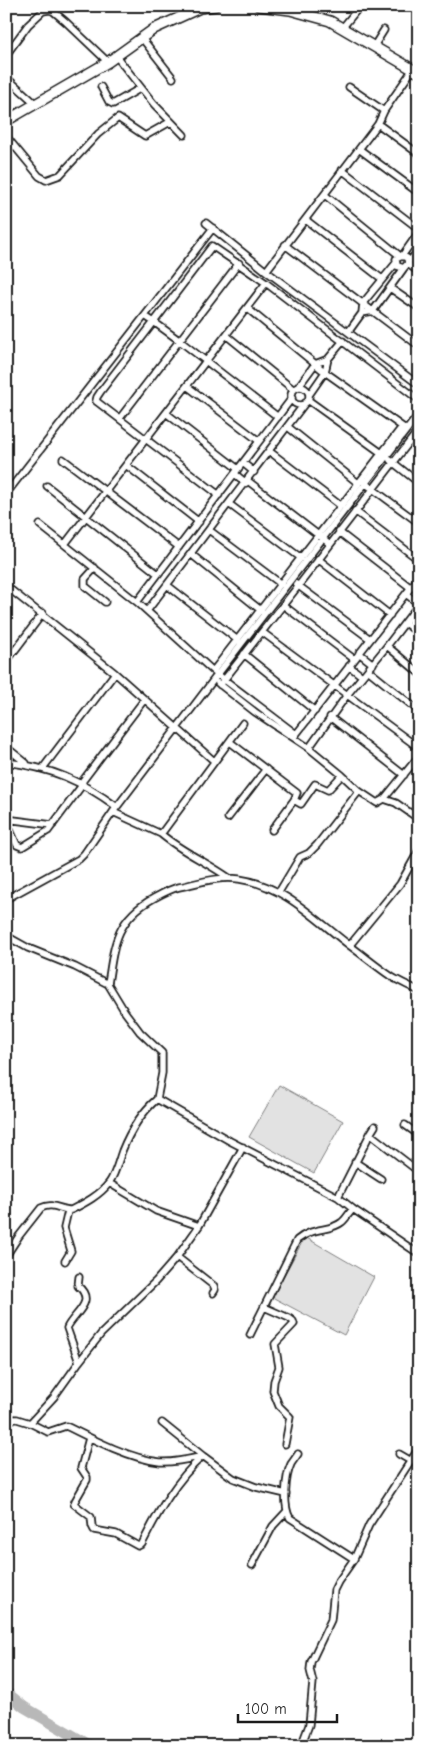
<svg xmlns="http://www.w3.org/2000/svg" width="425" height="1752" viewBox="0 0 425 1752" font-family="'Comic Neue',sans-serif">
<rect width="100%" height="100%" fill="#fff"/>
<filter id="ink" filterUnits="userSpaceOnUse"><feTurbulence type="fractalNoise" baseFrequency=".02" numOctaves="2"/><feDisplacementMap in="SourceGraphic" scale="10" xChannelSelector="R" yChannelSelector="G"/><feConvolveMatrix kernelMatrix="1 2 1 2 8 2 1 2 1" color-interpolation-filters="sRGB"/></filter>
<g filter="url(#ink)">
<path fill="#e2e2e2" stroke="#7f7f7f" d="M279 1085 343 1121 314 1173 249 1137Z
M305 1237 374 1277 344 1335 272 1297Z"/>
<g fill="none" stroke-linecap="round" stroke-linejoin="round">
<path stroke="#b8b8b8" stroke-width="11" d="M6 1692 24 1707 91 1746"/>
<defs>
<path id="minor" d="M414 6 419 10
M343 27 360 6
M141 37 173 78
M374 46 384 30
M6 55 28 25 43 11 49 10 53 11 66 22 108 62
M116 56 154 104 184 135
M6 77 36 104
M101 87 109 102 113 104 141 88
M349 87 384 111
M378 124 384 111 413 69
M6 136 39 176 46 180 60 175 98 134 118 118 145 136 170 122
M359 149 419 193
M342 170 419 229
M325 195 400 256
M306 220 382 279
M206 223 266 271 419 385
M285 245 419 346
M402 256 407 258 408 263 404 268 397 266 396 259 402 256 419 232
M408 263 419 250
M408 264 419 272
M266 271 378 124 419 154
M390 288 419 308
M247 308 325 372 404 428
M362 313 373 311 404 268
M145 316 154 322 101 391 97 397 96 401 219 495
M349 331 362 313 363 303 396 263
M226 335 294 390
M187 386 259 441
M298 387 315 364 328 359
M291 396a9 9 0 1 1 18 0a9 9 0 1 1-18 0Z
M309 395 325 372 328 359 343 341
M308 400 383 454
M166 413 238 469
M278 417 180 341 154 322 212 246 266 283 419 400
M120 418 239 263
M288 427 358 483
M269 451 341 506
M63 459 179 547
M390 460 419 483
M243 463 254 472
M126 465 199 522
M235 474 246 483
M248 481 330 544
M362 481 419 523
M47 486 158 574
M6 494 213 228
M229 504 301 558
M355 511 419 560
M40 525 137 602 213 671 296 734
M209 530 281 584
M339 532 411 588
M65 544 266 283
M191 554 263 612
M318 559 390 615
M95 568 85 579V586L105 602
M296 584 370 639
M167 585 240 642
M6 586 115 673 214 761
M406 594 419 604
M137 602 292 398
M283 605 354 659
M147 611 305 403
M405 623 419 634
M262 632 419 748
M387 646 419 673
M359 653 373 664
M244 654 315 711
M6 662 43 613
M349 666 362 676
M368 670 419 711
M213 671 402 427
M218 683 255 712 309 748 342 775 359 791 377 803 384 799 419 756
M220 685 299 585 414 436
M330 717 404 775
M294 737 419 577
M230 742 297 793 294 800 272 830
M6 747 26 763
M309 748 347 695 387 646 419 604
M6 762C52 768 80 780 117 807
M43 768 115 673
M81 783 144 700
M384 799 396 803 419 819
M294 800 301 804 315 784 328 790 342 775
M113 812 161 834 243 723
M228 818 266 769
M6 819 53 825
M6 821 17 845 22 847 48 831 83 784
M161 834C182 852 207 862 229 878
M412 863 419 867
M279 892 300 857 309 853 317 845 359 791
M6 899 79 859 84 854 113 812 218 674 419 414
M6 934 10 938 28 948 75 967 108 984 125 1012 140 1032 162 1053V1073L157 1099
M350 945 400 884 419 850
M108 984C114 944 116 919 154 898 163 893 170 889 179 887 198 883 219 876 239 879 283 885 315 919 349 945 363 955 377 967 392 977 400 982 410 986 419 991
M405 1125 419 1135
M370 1134 375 1126
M355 1162 381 1179
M109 1183 156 1211 199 1226
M338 1197 370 1134 418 1171 419 1169
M6 1256 19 1236 41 1208C53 1202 60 1210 71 1210 85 1203 100 1195 109 1183 116 1173 118 1162 122 1151 130 1131 141 1113 157 1099L230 1141 338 1197 353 1209 419 1254
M177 1257 214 1286 215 1290 213 1293
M65 1261 71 1251 64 1228 68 1211
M264 1307 289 1318 293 1321 294 1324 275 1344 279 1367 274 1381 273 1391 279 1406 290 1417 285 1444
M250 1335 297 1240C314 1226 330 1232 342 1222 346 1219 349 1213 353 1209
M79 1362 67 1328C73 1314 97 1302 78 1286L79 1277
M6 1419H17L30 1423 54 1397 79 1362 101 1334 156 1281 177 1257 199 1226 243 1147
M30 1423 48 1432 66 1426C92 1439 131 1459 160 1462 174 1463 190 1459 203 1456L162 1423
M89 1438 81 1468 87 1477V1480L75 1501 74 1504 91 1517 92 1526 94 1530 116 1534 138 1546 142 1544C158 1512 176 1480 203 1456L233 1478 256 1487 286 1494
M298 1454C296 1457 293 1461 291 1464 285 1477 283 1506 290 1518L354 1559
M399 1454 411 1461
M252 1565 273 1526 286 1512
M301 1746 309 1725 313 1682 310 1670 311 1662 331 1620 334 1590 338 1582 354 1559 369 1525 419 1448"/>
<path id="primary" d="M259 6 290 10 330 21 419 73
M6 121 108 62 154 29 200 8 215 6"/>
</defs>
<use href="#minor" stroke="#1c1c1c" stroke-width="9"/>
<use href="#primary" stroke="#1c1c1c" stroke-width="12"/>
<use href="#minor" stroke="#fff" stroke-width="5.5"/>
<use href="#primary" stroke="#fff" stroke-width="9"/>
</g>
</g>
<rect width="425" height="1752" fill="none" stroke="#fff" stroke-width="25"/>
<rect x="12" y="12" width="400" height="1727" fill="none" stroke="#1c1c1c" stroke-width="2" filter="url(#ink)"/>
<path d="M238 1714v8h99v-8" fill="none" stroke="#1c1c1c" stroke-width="2.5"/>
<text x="245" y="1714" font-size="15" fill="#1c1c1c" stroke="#ffffff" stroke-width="4" paint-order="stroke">100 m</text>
</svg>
